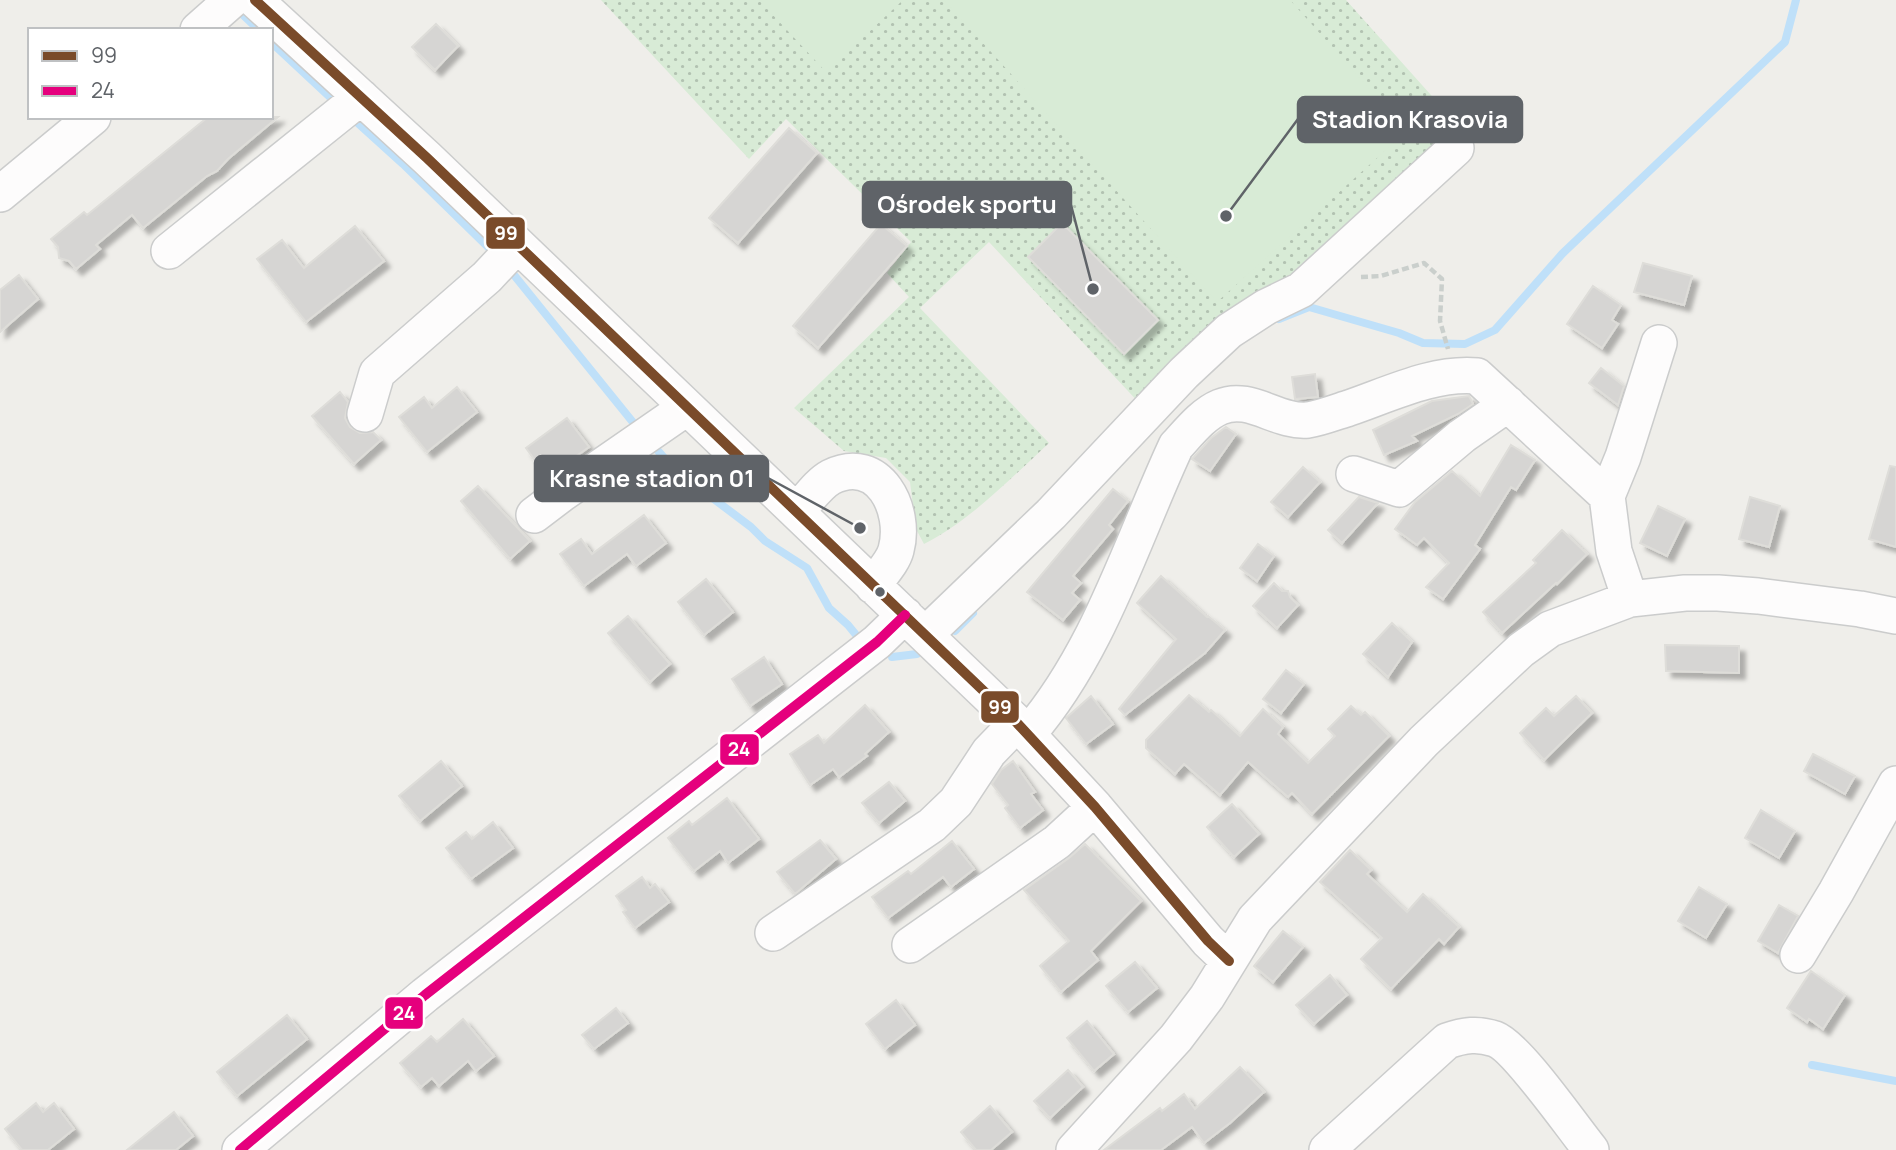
<svg xmlns="http://www.w3.org/2000/svg" width="1896" height="1150" viewBox="0 0 1896 1150" font-family="Manrope,sans-serif">
<defs>
<pattern id="grass-dots" width="8" height="8" patternUnits="userSpaceOnUse" patternTransform="scale(1.75)"><rect width="8" height="8" fill="#d8ebd6"/><path d="M2 2h.1M6 6h.1" fill="none" stroke="#b2c2b1" stroke-width="1.8" stroke-linecap="round"/></pattern>
<filter id="shadow"><feDropShadow dx="6" dy="6" stdDeviation="2" flood-color="#0004"/></filter>
</defs>
<rect width="100%" height="100%" fill="#efeeea"/>
<path fill="url(#grass-dots)" d="M601 0H1346L1464 132 1301 282 1142 406 989 242 920 308 1049 443C1010 479 971 520 924 544L916 529 910 482 886 458 844 451 794 408 909 297 887 273 911 242 786 119 749 159Z"/>
<path fill="#d8ebd6" d="M759 0H903L826 72Z
M944 0H1290L1407 131 1217 302Z"/>
<g fill="none" stroke-linecap="round" stroke-linejoin="round">
<path stroke="#bfe0f9" stroke-width="8" d="M240 12 259 30
M271 42 331 98
M350 116 403 164 494 253
M510 270 640 431
M1279 319 1309 307 1399 333 1423 343 1465 344 1495 330 1562 254 1785 42 1796 0
M651 443 674 469 751 527 765 541 807 568 829 608 848 625 857 636
M955 631 973 613
M892 657 917 654
M1812 1065 1896 1081"/>
</g>
<path fill="#d6d5d3" stroke="#deddd9" stroke-width="2" filter="url(#shadow)" d="M436 24 458 46 435 70 412 47Z
M208 117H278L228 159 217 171 207 176 143 228 132 215 96 245 100 249 76 269 69 261 59 258 58 247 51 239 84 212 87 215Z
M789 128 817 153 738 243 709 218Z
M1062 223 1158 320 1124 354 1028 257Z
M881 224 907 246 818 348 793 326Z
M355 226 384 261 306 322 257 259 282 240 304 268Z
M1643 263 1692 276 1684 305 1634 292Z
M19 275 38 299 0 332V290Z
M1593 286 1621 305 1612 320 1618 324 1602 348 1567 324Z
M1601 368 1624 386 1618 405 1589 383Z
M1315 374 1318 397 1295 399 1292 377Z
M457 387 477 412 427 452 399 417 424 397 432 408Z
M340 392 348 402 345 418 350 427 360 433 373 432 381 440 354 464 312 416Z
M1469 396 1473 404 1458 414 1412 436 1417 441 1384 455 1373 430 1432 401Z
M567 418 589 447 547 477 526 448Z
M1226 427 1236 434 1210 471 1192 459 1211 438Z
M1511 445 1535 460 1516 490 1511 487 1475 545 1480 549 1443 599 1426 587 1449 563 1424 538 1417 545 1395 529 1415 502 1452 471 1480 496Z
M1890 466 1896 467V547L1869 539Z
M1303 467 1320 482 1288 517 1271 502Z
M478 486 530 541 510 559 461 501Z
M1113 489 1128 501 1109 525 1113 529 1073 576 1081 583 1072 593 1080 600 1063 620 1027 592Z
M1359 497 1378 503 1342 543 1328 530Z
M1750 497 1780 506 1769 547 1739 539Z
M1658 506 1685 519 1667 556 1640 543Z
M644 515 666 543 636 566 627 554 584 586 560 554 581 539 592 554Z
M1562 530 1587 554 1557 584 1556 583 1502 633 1483 612 1536 563 1533 560Z
M1258 544 1274 556 1257 581 1240 568Z
M1161 576 1207 617 1208 616 1225 630 1205 653 1125 715 1119 709 1176 639 1137 603Z
M706 579 733 612 704 635 678 602Z
M1274 583 1282 591H1288L1290 597 1298 605 1277 628 1253 606Z
M628 616 670 664 650 682 608 633Z
M1392 623 1412 642 1388 677 1363 654Z
M1665 645 1739 646V673L1666 671Z
M764 657 782 684 750 706 732 679Z
M1286 670 1304 684 1281 713 1263 699Z
M1189 695 1209 712 1211 710 1240 736 1263 709 1283 727 1278 734 1308 763 1335 736 1328 729 1351 706 1361 715 1365 712 1389 736 1312 814 1292 793 1288 797 1248 762 1220 795 1184 764 1175 774 1146 748V740Z
M1091 696 1113 724 1086 744 1066 718Z
M1576 696 1592 713 1544 760 1520 733 1546 708 1554 716Z
M865 705 889 732 865 754 867 756 839 777 833 769 810 785 790 754 818 735 824 743Z
M1813 754 1855 776 1845 794 1804 771Z
M441 761 462 786 420 821 399 796Z
M1013 761 1035 792 1031 794 1043 810 1020 828 1005 808 1008 805 992 784 1001 770Z
M889 782 905 801 879 823 862 803Z
M727 798 759 839 728 863 720 851 694 871 668 838 689 821 692 825Z
M1232 804 1259 834 1234 857 1207 827Z
M1761 810 1795 831 1779 858 1745 838Z
M493 822 513 848 471 879 446 848 466 832 472 839Z
M820 840 836 859 795 894 777 872Z
M952 841 974 869 951 887 943 877 888 918 872 897 908 871 911 874Z
M1085 844 1141 901 1091 951 1098 960 1061 992 1040 966 1069 941 1024 890 1069 858Z
M1350 850 1371 870 1367 874 1407 912 1423 894 1459 927 1444 944 1439 939 1391 989 1361 959 1382 938 1320 882Z
M642 877 650 888 655 884 669 902 635 928 623 912 626 910 616 896Z
M1699 887 1727 904 1706 938 1678 921Z
M1779 905 1798 916 1778 953 1758 941Z
M1283 931 1303 947 1273 982 1254 966Z
M1135 962 1157 988 1128 1012 1106 986Z
M1811 971 1845 995 1823 1029 1809 1019 1807 1022 1787 1008Z
M1330 975 1347 995 1314 1024 1296 1005Z
M896 1000 915 1025 885 1049 866 1024Z
M616 1008 628 1023 594 1049 582 1035Z
M287 1015 307 1039 237 1096 217 1072Z
M463 1019 494 1056 476 1071 468 1061 439 1086 432 1078 421 1087 400 1063 431 1036 437 1042Z
M1087 1021 1114 1054 1094 1071 1067 1038Z
M1240 1067 1264 1092 1230 1123 1204 1143 1192 1127 1161 1150H1104L1160 1108 1162 1111 1184 1094 1195 1109Z
M1068 1070 1083 1087 1050 1118 1034 1101Z
M36 1103 43 1112 54 1103 74 1129 48 1150H22L5 1129Z
M990 1106 1012 1132 991 1150H976L961 1132Z
M174 1112 193 1136 176 1150H127Z"/>
<g fill="none" stroke-linecap="round" stroke-linejoin="round">
<defs>
<path id="minor" d="M255 0 427 158 1017 723 1095 807 1208 941 1229 961
M198 30 232 0
M0 194 93 117
M169 251 361 97
M365 414 377 373 487 277 517 245
M1354 474 1399 489 1462 436 1508 404
M1607 496 1623 457 1659 343
M797 511C807 501 818 484 831 477 879 453 907 510 896 550 893 562 880 575 873 586
M534 515 563 493 686 408
M926 634 1051 514 1184 373 1229 331 1266 307 1301 290 1456 148
M1028 734C1099 652 1131 543 1176 446 1189 432 1203 414 1220 407 1250 394 1277 423 1308 420 1321 418 1336 412 1349 408 1390 394 1434 372 1477 376L1607 496 1614 551 1630 599
M773 933 932 825 956 802 989 752 1017 723
M910 945 1057 842 1095 807
M1798 955 1836 892 1896 784
M240 1150 425 995 877 642 905 615
M1074 1150 1176 1038 1207 997 1255 919 1424 741 1521 650 1550 629 1630 599 1685 593H1718L1758 596 1860 609 1896 616
M1327 1150 1447 1041C1464 1035 1478 1033 1495 1039 1517 1047 1573 1128 1591 1150"/>
</defs>
<use href="#minor" stroke="#cbcccc" stroke-width="38"/>
<path stroke="#cacfcc" stroke-width="4.5" stroke-dasharray="7 3.5" stroke-linecap="butt" d="M1361 277 1381 276 1424 263 1442 279 1440 321 1448 349"/>
<use href="#minor" stroke="#fdfcfc" stroke-width="35"/>
<defs>
<path id="bus-1" d="M255 0 427 158 1017 723 1095 807 1208 941 1229 961"/>
<path id="bus-2" d="M240 1150 425 995 877 642 905 615"/>
</defs>
<use href="#bus-1" stroke="#fff" stroke-width="16"/>
<use href="#bus-2" stroke="#fff" stroke-width="16"/>
<use href="#bus-1" stroke="#7a4b2a" stroke-width="10"/>
<use href="#bus-2" stroke="#e5007d" stroke-width="10"/>
</g>
<circle fill="#5f6368" stroke="#fff" stroke-width="2.5" cx="880" cy="592" r="6"/>
<path fill="none" stroke="#5f6368" stroke-width="2.5" d="M1226 216L1298 119M1093 289L1071 205M860 528L768 478"/>
<g fill="#5f6368" stroke="#fff" stroke-width="2.5">
<circle cx="1226" cy="216" r="7"/>
<circle cx="1093" cy="289" r="7"/>
<circle cx="860" cy="528" r="7"/>
</g>
<g fill="#5f6368" stroke="#5f6368" stroke-width="2.5">
<rect x="1298" y="97" width="224" height="45" rx="7"/>
<rect x="863" y="182" width="208" height="45" rx="7"/>
<rect x="535" y="456" width="233" height="45" rx="7"/>
</g>
<g font-size="24" text-anchor="middle" font-weight="bold" fill="#fff">
<text x="1410" y="128">Stadion Krasovia</text>
<text x="967" y="213">Ośrodek sportu</text>
<text x="652" y="487">Krasne stadion 01</text>
</g>
<g stroke="#fff" stroke-width="2.5">
<rect x="485" y="216" width="41" height="34" rx="7" fill="#7a4b2a"/>
<rect x="980" y="690" width="40" height="34" rx="7" fill="#7a4b2a"/>
<rect x="719" y="733" width="41" height="33" rx="7" fill="#e5007d"/>
<rect x="384" y="996" width="40" height="34" rx="7" fill="#e5007d"/>
</g>
<g font-size="19" text-anchor="middle" font-weight="bold" fill="#fff">
<text x="506" y="240">99</text>
<text x="1000" y="714">99</text>
<text x="739" y="756">24</text>
<text x="404" y="1020">24</text>
</g>
<rect x="28" y="28" width="245" height="91" fill="#ffffff" stroke="#bfc1c3" stroke-width="2"/>
<rect x="42" y="51" width="35" height="10" fill="#7a4b2a" stroke="#bfc1c3" stroke-width="2"/>
<text x="91" y="63" font-size="21" fill="#5f6368">99</text>
<rect x="42" y="86" width="35" height="10" fill="#e5007d" stroke="#bfc1c3" stroke-width="2"/>
<text x="91" y="98" font-size="21" fill="#5f6368">24</text>
</svg>
